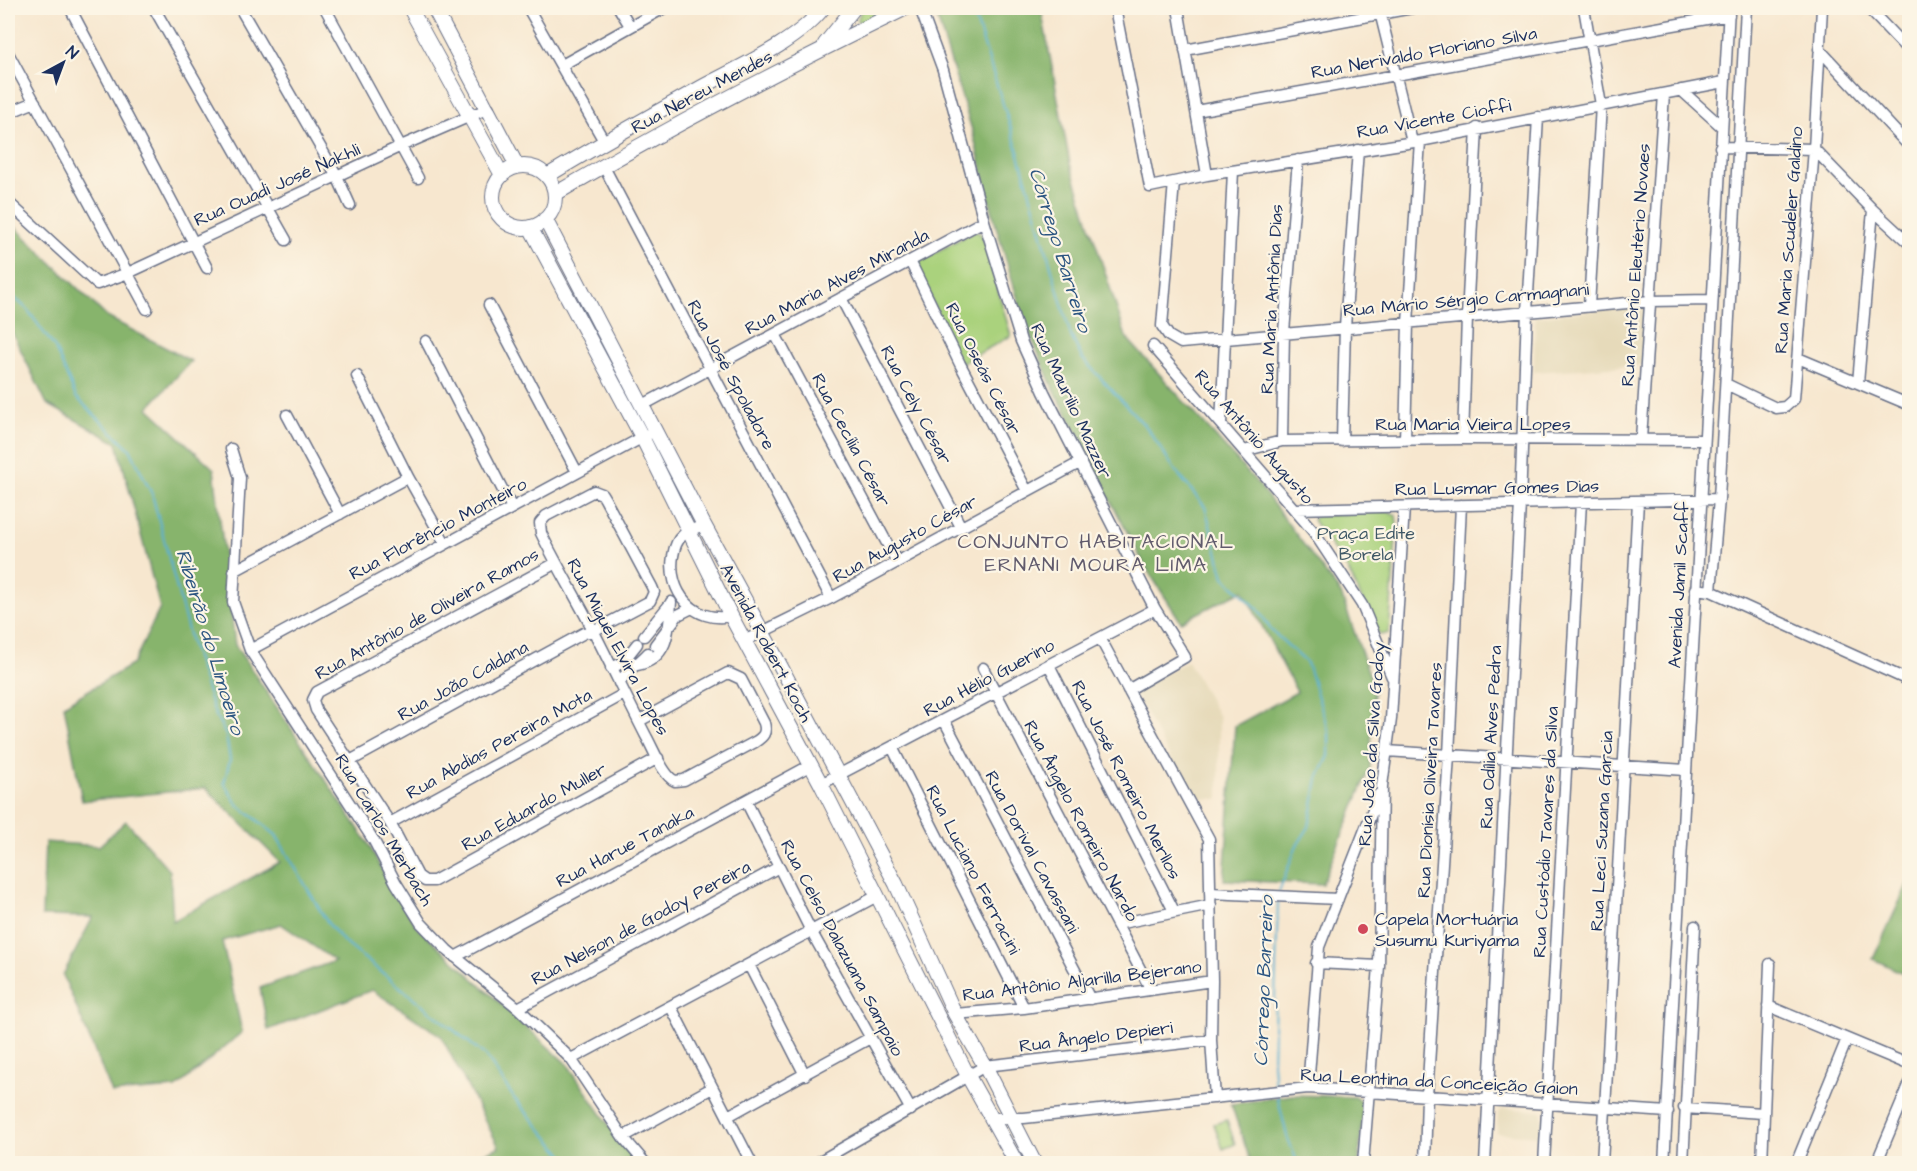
<svg xmlns="http://www.w3.org/2000/svg" width="1917" height="1171" viewBox="0 0 1917 1171" font-family="'Architects Daughter',sans-serif">
<rect width="100%" height="100%" fill="#fcf5e5"/>
<filter id="ink" filterUnits="userSpaceOnUse"><feTurbulence type="fractalNoise" baseFrequency=".0167" numOctaves="2"/><feDisplacementMap in="SourceGraphic" scale="12" xChannelSelector="R" yChannelSelector="G"/><feConvolveMatrix kernelMatrix="1 2 1 2 8 2 1 2 1" color-interpolation-filters="sRGB"/></filter>
<filter id="wash" filterUnits="userSpaceOnUse"><feTurbulence type="fractalNoise" baseFrequency=".008" numOctaves="4" result="noise"/><feDisplacementMap in="SourceGraphic" scale="24" xChannelSelector="R" yChannelSelector="G"/><feGaussianBlur stdDeviation="1.35" result="paint"/><feColorMatrix in="noise" values="0 0 0 0 0 0 0 0 0 0 0 0 0 0 0 0 0 1.4 0 .05"/><feComposite in="paint" operator="in"/></filter>
<g filter="url(#wash)">
<rect width="100%" height="100%" fill="#f7e7cf"/>
<path fill="#e6daba" d="M1648 305 1642 365 1534 372 1535 317Z
M1188 661 1219 717V799L1192 798 1134 691Z
M1505 1108 1540 1111 1542 1113 1541 1136 1497 1133 1498 1113 1501 1109Z"/>
<path fill="#aad27d" stroke="#62806e" stroke-width="1.5" d="M862 8H890C880 14 868 26 857 21Z
M976 230 983 237 1011 336 960 364 915 264Z
M1388 511 1396 515 1397 524 1389 633 1381 635 1377 631 1348 570 1313 520 1316 516Z
M1227 1120 1235 1144 1223 1149 1214 1124Z"/>
<path fill="#87b46c" stroke="#517265" stroke-width="1.5" d="M934 8H1041L1070 164 1126 337 1259 485 1341 594 1374 688 1370 768 1322 884 1224 880 1235 726 1297 692 1243 590 1181 622 1145 566 1096 473 1089 455 1052 386 1024 320 996 226 972 130Z
M8 220 107 317 191 361 148 408 214 469 235 645 368 843 391 887 417 927 568 1065 626 1150 639 1163H461L499 1147 441 1036 372 990 268 1030 260 988 335 961 281 924 222 941 242 1032 176 1088 112 1093 63 975 93 917 42 916 45 842 99 846 126 821 170 871 173 921 280 862 206 788 82 801 64 705 133 664 160 608 117 443 47 404 8 324Z
M1909 881V976L1873 959Z
M1292 1095 1356 1097 1363 1104 1359 1163H1251L1231 1104Z"/>
<g fill="none" stroke-linecap="round" stroke-linejoin="round">
<path stroke="#57b1d5" stroke-width="2" d="M972 8 1015 141 1071 336 1082 358 1148 429 1175 470 1205 507 1224 577 1258 609 1271 630 1307 663 1329 732V756L1318 778 1309 827 1296 847 1279 892
M8 292 27 309 55 348 76 397 130 449 152 494 191 642 215 714 226 735 230 760 224 783 237 804 276 835 327 922 344 942 486 1056 514 1098 571 1164
M1275 1087 1273 1063 1278 901
M1277 1095 1287 1136 1298 1164"/>
</g>
</g>
<g filter="url(#ink)">
<g fill="none" stroke-linecap="round" stroke-linejoin="round">
<defs>
<path id="minor" d="M70 8 207 268
M154 8 286 240
M240 8 337 176 350 205
M325 8 418 178
M528 8 604 141
M619 8 630 26
M920 8 943 70 984 221 1021 341 1044 392 1155 609 1185 657 1128 690
M1115 8 1150 187 1207 175 1420 141 1724 82
M1178 8 1207 175
M1379 8 1412 142
M1584 8 1601 105 1589 306
M1868 8 1910 52
M1819 49 1910 147
M1185 50 1412 8
M8 53 147 309
M562 65 664 8
M1681 90 1721 126
M1196 111 1729 15
M8 113 35 102
M1720 147 1814 149 1873 210 1910 244
M603 165 831 598
M1174 182 1162 326 1169 336 1181 343 1650 301 1711 300
M8 202 97 284 128 273 401 146 489 108
M910 261 960 364 1027 491
M841 298 961 527
M489 305 577 472
M775 334 897 562
M426 341 512 508
M1153 346 1313 531 1362 605 1392 677
M1798 358 1910 405
M357 376 408 477 445 543
M1858 383 1873 210
M1726 384 1776 408 1785 407 1794 399 1814 149 1822 8
M643 405 984 221
M287 415 340 514
M1221 424 1233 171
M1463 439 1467 317 1477 128
M1641 439 1664 94
M1405 440 1408 323 1420 141
M1282 441 1284 332 1298 160
M1342 441 1345 327 1358 150
M231 449 240 478 233 602 250 650 374 841 396 883 421 923 447 950 518 1008 571 1059 623 1137 646 1164
M1244 451 1282 441 1463 439 1704 440
M1295 509 1719 499
M704 525C697 528 688 530 683 535 677 540 674 549 673 556 667 591 694 624 731 616
M556 563 317 692 313 700 316 710 390 823 418 876 425 881H434L658 758
M234 571 408 477
M1695 589 1711 591 1910 681
M1711 591 1719 499 1746 8
M644 636 670 604
M1100 638 1209 839 1212 981 1211 1040 1215 1098
M744 641 831 598 1081 462
M655 645 678 615 692 608
M250 650 656 430
M626 658 637 665C669 659 669 629 671 602
M1049 665 1174 911
M611 668 622 663 637 644
M983 668 1151 990
M619 683C626 671 639 663 648 653
M944 720 1090 999
M892 747 1024 1008
M1386 751 1686 770
M350 761 584 633 593 631 650 601 654 592 652 587 605 499 602 494 594 491 546 516 540 523 541 533C557 566 576 597 593 630 611 665 628 701 646 736 653 748 663 776 675 781L684 780 755 742C763 737 767 733 764 723L741 679 728 673 639 721
M821 784 1155 609
M746 801 811 931 911 1110
M390 823 624 694
M1210 893 1338 899
M1117 924 1211 905
M455 957 811 765
M1316 963 1379 966
M749 965 805 1075
M1768 1006 1910 1065
M671 1007 752 1164
M518 1008 779 867
M955 1014 1024 1008 1212 981
M571 1059 877 896
M1308 1088 1319 947 1379 794
M1684 1108 1763 1113
M728 1116 870 1038
M993 1118H1024L1308 1088 1668 1112
M623 1137 712 1088
M815 1164 985 1066 1211 1040
M1363 1164 1379 966 1382 786 1391 719 1404 507
M1425 1164 1427 1096 1449 755 1461 505
M1485 1164 1520 504 1527 312 1538 117
M1544 1164 1581 502
M1602 1164 1638 501
M1664 1164 1729 8
M1683 1164 1695 926
M1762 1164 1770 964
M1796 1164 1847 1039
M1876 1164 1910 1083"/>
<path id="major" d="M410 8 502 175
M434 8 517 166
M825 44 854 8
M493 197a31 31 0 1 1 62 0a31 31 0 1 1-62 0Z
M547 176C598 145 650 116 702 87 739 67 797 42 823 8
M555 194C669 127 787 66 906 8
M545 219 704 525 763 633 896 884 955 1014 985 1066 1035 1164
M530 227 642 437 731 616 821 784 968 1076 1017 1164"/>
</defs>
<use href="#minor" stroke="#686f86" stroke-width="13"/>
<use href="#major" stroke="#686f86" stroke-width="16"/>
<use href="#minor" stroke="#fff" stroke-width="10"/>
<use href="#major" stroke="#fff" stroke-width="14"/>
</g>
</g>
<circle fill="#d1495b" stroke="#fcf5e5" stroke-width="2" cx="1363" cy="929" r="6"/>
<g text-anchor="middle" dominant-baseline="central" stroke-width="4.5" stroke-linejoin="round" paint-order="stroke">
<g font-size="18" fill="#1b2f5e" stroke="#fcf5e5">
<text transform="translate(1424 53) rotate(-10)">Rua Nerivaldo Floriano Silva</text>
<text transform="translate(702 92) rotate(-28)">Rua Nereu Mendes</text>
<text transform="translate(1434 119) rotate(-10)">Rua Vicente Cioffi</text>
<text transform="translate(277 185) rotate(-24)">Rua Ouadi José Nakhli</text>
<text transform="translate(1789 240) rotate(-86)">Rua Maria Scudeler Galdino</text>
<text transform="translate(1636 265) rotate(-86)">Rua Antônio Eleutério Novaes</text>
<text transform="translate(837 282) rotate(-28)">Rua Maria Alves Miranda</text>
<text transform="translate(1272 299) rotate(-87)">Rua Maria Antônia Dias</text>
<text transform="translate(1466 300) rotate(-5)">Rua Mário Sérgio Carmagnani</text>
<text transform="translate(983 369) rotate(63)">Rua Oseás César</text>
<text transform="translate(731 375) rotate(62)">Rua José Spoladore</text>
<text transform="translate(1071 401) rotate(65)">Rua Maurilio Mazzer</text>
<text transform="translate(916 405) rotate(62)">Rua Cely César</text>
<text x="1473" y="424">Rua Maria Vieira Lopes</text>
<text transform="translate(1254 437) rotate(49)">Rua Antônio Augusto</text>
<text transform="translate(851 440) rotate(62)">Rua Cecília César</text>
<text transform="translate(1497 488) rotate(-1)">Rua Lusmar Gomes Dias</text>
<text transform="translate(438 529) rotate(-28)">Rua Florêncio Monteiro</text>
<text transform="translate(905 539) rotate(-29)">Rua Augusto César</text>
<text transform="translate(1679 585) rotate(-87)">Avenida Jamil Scaff</text>
<text transform="translate(427 614) rotate(-29)">Rua Antônio de Oliveira Ramos</text>
<text transform="translate(766 643) rotate(62)">Avenida Robert Koch</text>
<text transform="translate(618 647) rotate(62)">Rua Miguel Elvira Lopes</text>
<text transform="translate(989 678) rotate(-28)">Rua Hélio Guerino</text>
<text transform="translate(463 681) rotate(-29)">Rua João Caldana</text>
<text transform="translate(1491 737) rotate(-87)">Rua Odília Alves Pedra</text>
<text transform="translate(499 744) rotate(-29)">Rua Abdias Pereira Mota</text>
<text transform="translate(1372 744) rotate(-86)">Rua João da Silva Godoy</text>
<text transform="translate(1126 780) rotate(63)">Rua José Romeiro Merllos</text>
<text transform="translate(1430 780) rotate(-87)">Rua Dionísia Oliveira Tavares</text>
<text transform="translate(534 807) rotate(-29)">Rua Eduardo Muller</text>
<text transform="translate(1081 821) rotate(62)">Rua Ângelo Romeiro Nardo</text>
<text transform="translate(384 830) rotate(59)">Rua Carlos Merbach</text>
<text transform="translate(1602 831) rotate(-87)">Rua Leci Suzana Garcia</text>
<text transform="translate(1546 832) rotate(-87)">Rua Custódio Tavares da Silva</text>
<text transform="translate(625 847) rotate(-28)">Rua Harue Tanaka</text>
<text transform="translate(1032 852) rotate(62)">Rua Dorival Cavassani</text>
<text transform="translate(973 870) rotate(63)">Rua Luciano Ferracini</text>
<text transform="translate(641 923) rotate(-28)">Rua Nelson de Godoy Pereira</text>
<text transform="translate(842 948) rotate(62)">Rua Celso Dalazuana Sampaio</text>
<text transform="translate(1082 981) rotate(-7)">Rua Antônio Aljarilla Bejerano</text>
<text transform="translate(1096 1037) rotate(-7)">Rua Ângelo Depieri</text>
<text transform="translate(1439 1082) rotate(3)">Rua Leontina da Conceição Gaion</text>
</g>
<g font-size="18" fill="#3f5866" stroke="#fcf5e5">
<text x="1366" y="533">Praça Edite<tspan x="1366" dy="21">Borela</tspan></text>
</g>
<g font-size="18" fill="#1b2f5e" stroke="#fcf5e5" text-anchor="start">
<text x="1375" y="919">Capela Mortuária<tspan x="1375" dy="21">Susumu Kuriyama</tspan></text>
</g>
<g font-size="20" font-style="italic" fill="#2d5682" stroke="#fcf5e5">
<text transform="translate(1060 250) rotate(73)">Córrego Barreiro</text>
<text transform="translate(210 642) rotate(73)">Ribeirão do Limoeiro</text>
<text transform="translate(1264 981) rotate(-88)">Córrego Barreiro</text>
</g>
<g font-size="20" letter-spacing="1.5" fill="#615b6d" stroke="#fcf5e5">
<text x="1096" y="542">CONJUNTO HABITACIONAL<tspan x="1096" dy="23">ERNANI MOURA LIMA</tspan></text>
</g>
</g>
<rect width="1917" height="1171" fill="none" stroke="#fcf5e5" stroke-width="30"/>
<g transform="translate(63 63) rotate(41)" stroke="#fcf5e5" stroke-width="4.5" paint-order="stroke">
<path d="M0-4.5L10 22L0 15L-10 22Z" fill="#1b2f5e"/>
<text y="-9" font-size="16" font-weight="bold" text-anchor="middle" fill="#1b2f5e">N</text>
</g>
</svg>
